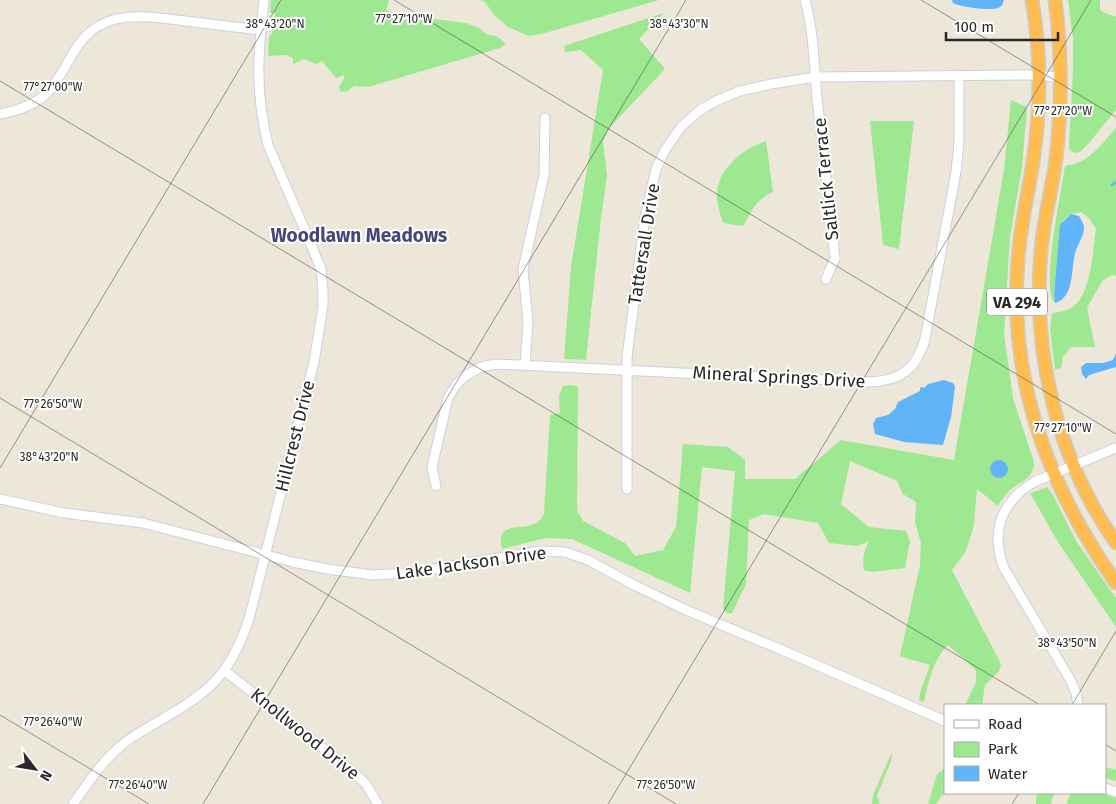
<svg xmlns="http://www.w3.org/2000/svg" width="1116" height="804" viewBox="0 0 1116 804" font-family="'Fira Sans',sans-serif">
<rect width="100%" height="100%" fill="#ece7d8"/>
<path fill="#9de890" d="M271 0H389L386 10 394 14 466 23 479 28 486 34 498 37 506 44 500 48 368 87 354 86 346 92 340 91 339 87 345 77 343 75 336 78 322 61 316 64 304 59 293 64V58L286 55 268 56 269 37 273 32 270 28V22L275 19V13H270Z
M481 0H659L545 33 529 36 508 27 495 16 485 2Z
M1068 0H1100V10C1105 14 1111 14 1116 17V110L1088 144 1080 152 1074 153 1069 149V143L1073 72V39Z
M664 13 639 39 665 69 609 128 603 141 607 176 601 218 586 360 564 359 571 267 603 70 581 50 565 52 564 46Z
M1011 100 1027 107 1022 168 1010 237 1004 334 1013 398 1034 462C1034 480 1019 481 1008 492 1004 496 1001 501 998 506L977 489 974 525 966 551 952 570 1001 664 999 671 985 685 982 705H965L976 682V670L948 645C932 661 929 681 924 702L919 700C919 691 927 676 930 665L900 656 920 565 921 543 915 522 916 502 903 494 897 481 850 461 841 504 869 527 906 531 910 541 905 568 872 572 864 570C862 558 864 551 869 541L857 546 829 543 818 523 764 514 749 520 746 584 732 613H727L723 609 735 471 702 467 690 593 572 539 546 538 502 549C495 517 526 534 540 520 542 518 543 515 544 513L550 415 560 413 559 396 563 386 571 385 578 387 577 510 583 521 625 543 635 556 663 550 676 527 683 444 728 447 745 460V479H795L841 440 954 460 1004 170Z
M870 121H914L899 249 883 245Z
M1116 128V276L1112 275 1102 281 1087 308 1095 347H1071L1063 357 1061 368 1055 370 1050 330 1052 313C1060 312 1067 311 1074 306 1091 293 1093 250 1096 229L1089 218 1081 212 1071 214 1063 221 1054 295 1055 303C1040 290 1062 189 1065 166 1089 163 1101 145 1116 128Z
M766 141 773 192C755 200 752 210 743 226L723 223C720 213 716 202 717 192 719 167 745 148 766 141Z
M1047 487 1053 495 1076 541 1116 598V627L1058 542 1030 493Z
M892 752 891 761 877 796 880 804H872L873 795Z
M945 766V793L941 796 936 804H928L937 774 942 771Z
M1105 767 1116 770V781L1105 778Z
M1038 793H1055L1050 804H1036V797Z
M1071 793H1102L1116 798V804H1066Z"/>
<path fill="#62b4f8" d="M952 0H1004C1003 3 1003 5 1000 7 993 12 961 7 953 3Z
M1071 214 1079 216C1081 219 1083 223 1084 227 1084 236 1079 242 1076 250 1070 266 1076 297 1055 303L1054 295 1060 225Z
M1116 353V367L1089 375 1086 379 1082 374 1081 367 1086 363H1103L1113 360Z
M944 380 953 383 955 386 951 417 943 445 904 442 875 434 873 424 876 418 888 415 895 409 898 402 920 391V388L922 387 924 388 928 384Z
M990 469a9 9 0 1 1 18 0a9 9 0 1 1-18 0Z"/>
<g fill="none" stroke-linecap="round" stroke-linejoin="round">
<path stroke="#62b4f8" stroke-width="2.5" d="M1112 185 1116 182"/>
<defs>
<path id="minor" d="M805 0C814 33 814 65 817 98 823 151 829 205 835 258L826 279
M0 114C17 111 32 106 45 95 72 69 72 30 116 19 138 14 163 18 185 21 210 24 235 27 260 30
M525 365 528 322 523 269 544 175 545 118
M436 486 432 467 448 398 456 385 465 376 481 367 496 364 869 382C900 381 917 369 925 339L956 172 959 142V76
M627 489V357L645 217 656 169 665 150 681 127 700 110 718 100 740 91 771 84 816 77 1029 75 1061 77
M0 499 64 513 143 523 293 562 327 569 373 575 410 573 539 551 565 552 588 560 632 584 686 610 789 653 945 721
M225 671 351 770 366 784 378 804
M1078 705 1076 693 1071 681 1004 568C990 532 1001 502 1034 482L1116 448
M1105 788 1116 792
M73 804C88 783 102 761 122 745 134 734 150 727 164 718 212 691 231 672 249 619L314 362 323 306V291L321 269 307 235 268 145C255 92 258 53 264 0"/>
<path id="highway" d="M1032 0C1041 53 1041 109 1033 162 1028 195 1020 227 1018 260 1008 380 1048 486 1116 583
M1055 0C1062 53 1062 106 1056 159 1052 190 1043 221 1041 252 1032 354 1057 458 1116 543"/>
</defs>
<use href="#minor" stroke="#cdcee3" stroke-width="11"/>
<use href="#highway" stroke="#cbcbcb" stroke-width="15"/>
<use href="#minor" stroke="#fff" stroke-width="9"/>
<use href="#highway" stroke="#ffbc50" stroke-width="12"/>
</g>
<path fill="none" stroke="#282828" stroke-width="1" stroke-opacity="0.45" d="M394 0 1116 434M921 0 1116 117M0 81 1040 705M0 398 676 804M0 468 281 0M1072 705 1116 631M0 715 149 804M1105 744 1116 751M203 804 686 0M608 804 1091 0M1012 804 1019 793"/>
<g text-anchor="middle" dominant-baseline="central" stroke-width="4" stroke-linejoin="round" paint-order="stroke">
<rect fill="#fff" stroke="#686868" stroke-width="1" x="987" y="288.5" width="60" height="27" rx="4"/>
<g font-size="16" font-weight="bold" fill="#282828">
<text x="1017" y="302">VA 294</text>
</g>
<g font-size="18" fill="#282828" stroke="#fff">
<text transform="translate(826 179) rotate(-96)">Saltlick Terrace</text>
<text transform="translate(644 244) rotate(-81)">Tattersall Drive</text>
<text transform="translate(779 377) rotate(3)">Mineral Springs Drive</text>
<text transform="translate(295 436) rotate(-76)">Hillcrest Drive</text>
<text transform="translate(471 563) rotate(-8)">Lake Jackson Drive</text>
<text transform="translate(305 734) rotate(39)">Knollwood Drive</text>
</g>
<g font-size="19" font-weight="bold" fill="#46457c" stroke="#fff">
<text x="359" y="235">Woodlawn Meadows</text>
</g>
</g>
<g font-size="12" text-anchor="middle" fill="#282828" stroke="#fff" stroke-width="4" stroke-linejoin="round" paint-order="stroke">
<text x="404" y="23">77°27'10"W</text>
<text x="275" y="28">38°43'20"N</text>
<text x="679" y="28">38°43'30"N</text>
<text x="53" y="91">77°27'00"W</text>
<text x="1063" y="115">77°27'20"W</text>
<text x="53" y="408">77°26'50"W</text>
<text x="1063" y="432">77°27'10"W</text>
<text x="49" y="461">38°43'20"N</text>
<text x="1067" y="647">38°43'50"N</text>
<text x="53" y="726">77°26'40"W</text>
<text x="138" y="789">77°26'40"W</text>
<text x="666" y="789">77°26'50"W</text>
</g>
<rect x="944" y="704" width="162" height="90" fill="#ffffff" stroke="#a9a9a9"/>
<rect x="954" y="720" width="25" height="8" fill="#ffffff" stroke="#a9a9a9"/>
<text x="988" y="729" font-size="15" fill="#282828">Road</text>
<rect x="954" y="742" width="25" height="15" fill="#9de890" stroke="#a9a9a9"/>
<text x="988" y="754" font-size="15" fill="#282828">Park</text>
<rect x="954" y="766" width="25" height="15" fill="#62b4f8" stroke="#a9a9a9"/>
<text x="988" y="779" font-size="15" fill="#282828">Water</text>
<g transform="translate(35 769) rotate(121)" stroke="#ffffff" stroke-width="4" paint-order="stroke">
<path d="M0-4L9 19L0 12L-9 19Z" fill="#282828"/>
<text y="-8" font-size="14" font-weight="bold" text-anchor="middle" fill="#282828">N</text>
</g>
<path d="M946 32v8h112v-8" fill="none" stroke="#282828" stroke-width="2.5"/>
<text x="954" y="32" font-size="15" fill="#282828" stroke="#ffffff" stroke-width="4" paint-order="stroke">100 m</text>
</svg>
